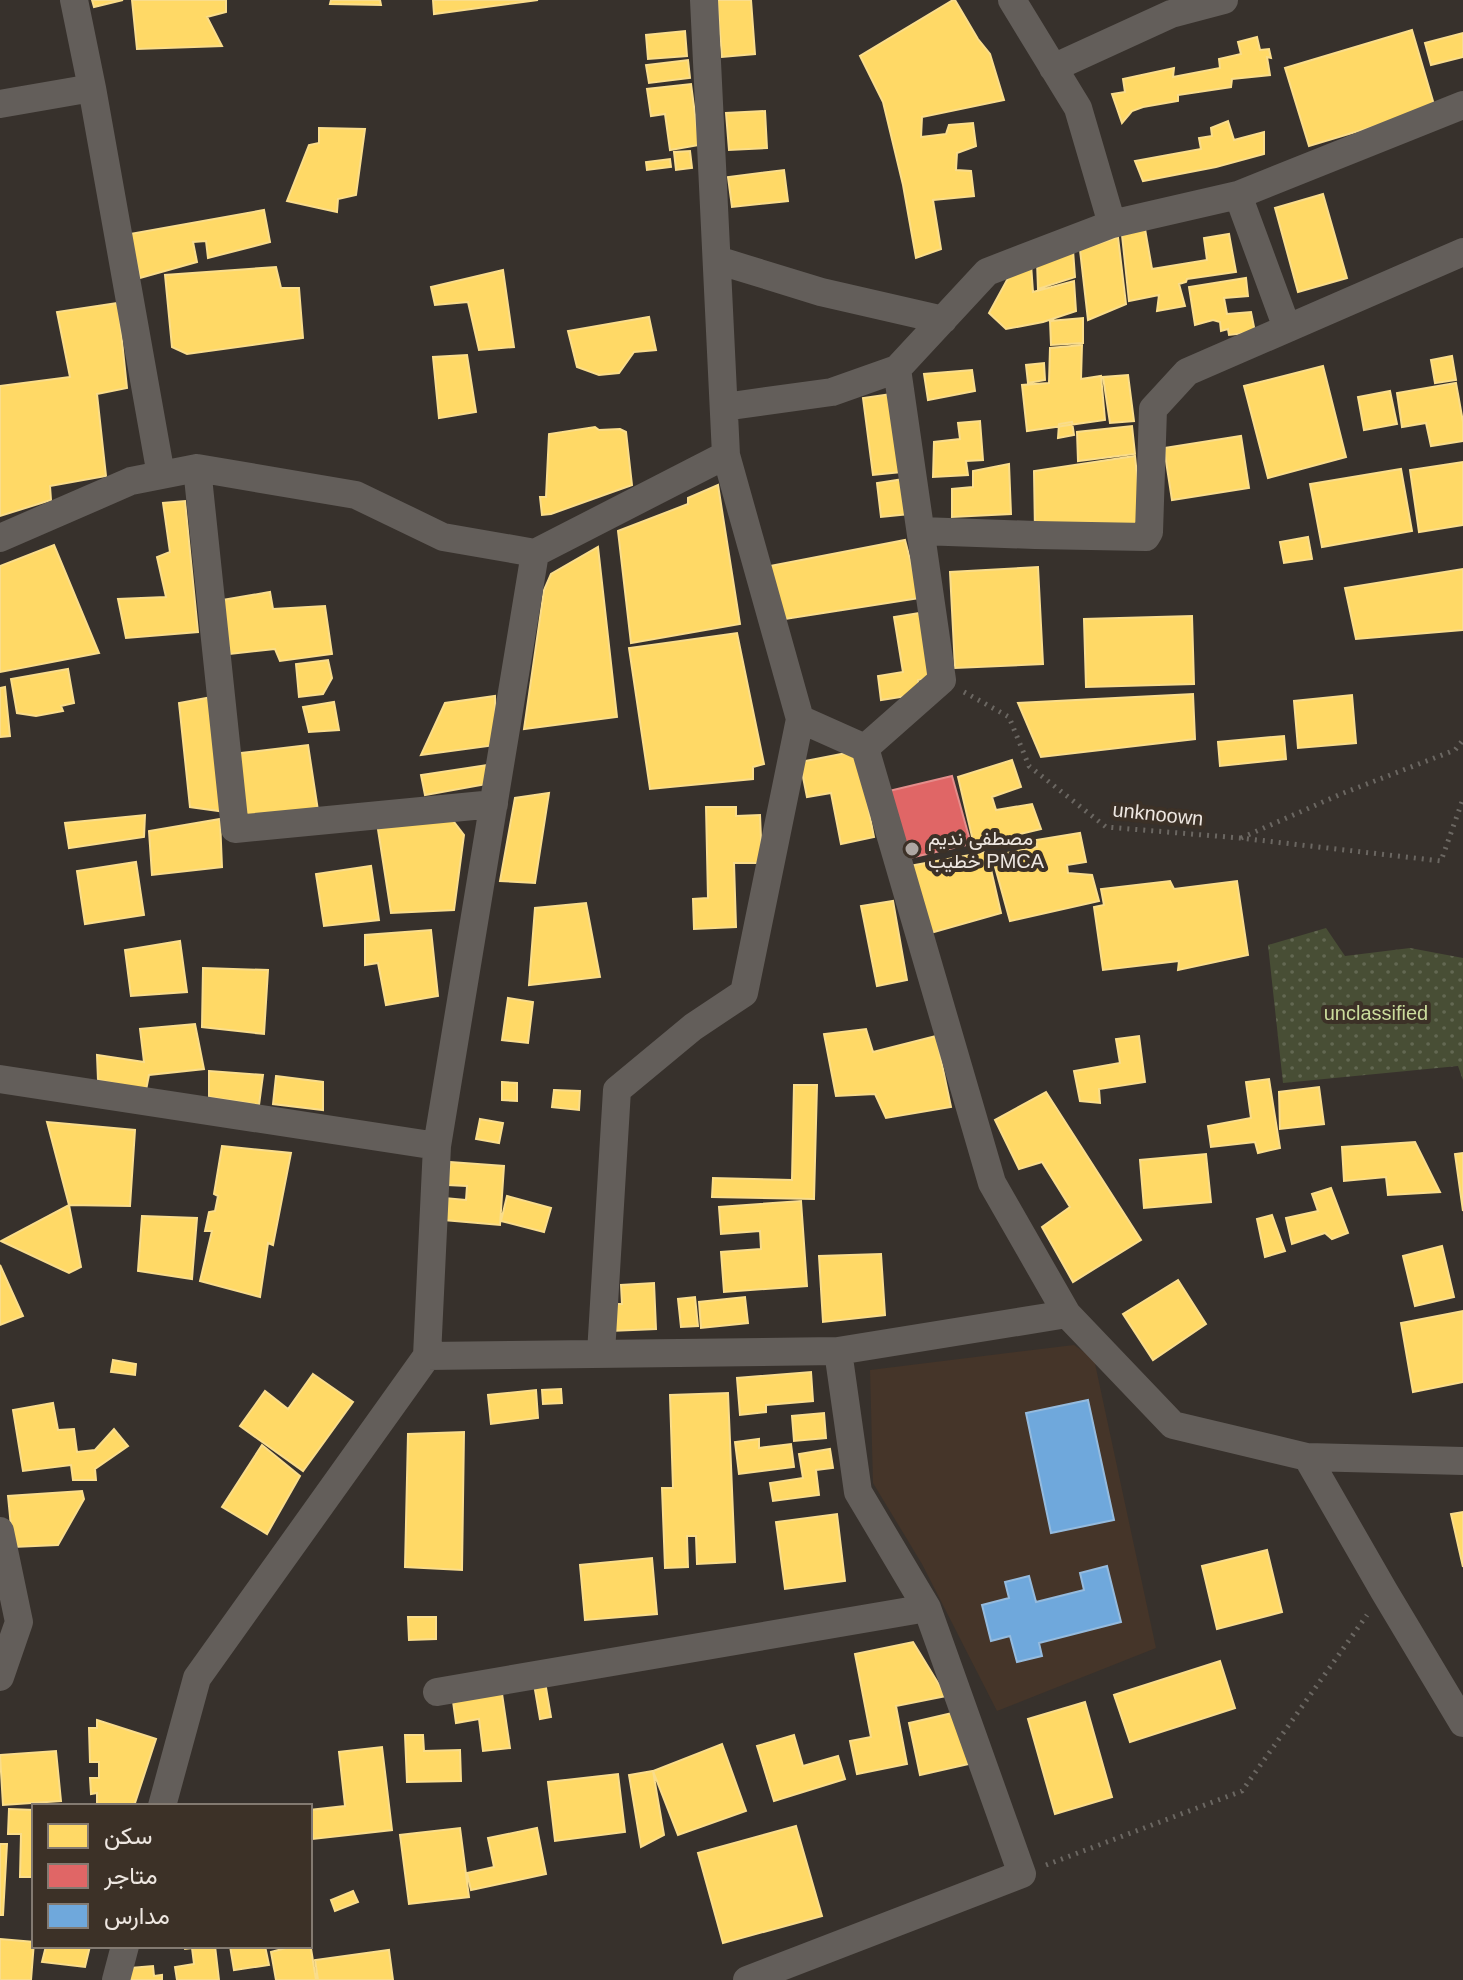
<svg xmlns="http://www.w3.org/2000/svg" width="1463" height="1980" viewBox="0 0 1463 1980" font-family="Arial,Vazirmatn,sans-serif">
<defs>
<pattern id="park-dots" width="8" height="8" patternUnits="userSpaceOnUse" patternTransform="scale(2)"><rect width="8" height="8" fill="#484e35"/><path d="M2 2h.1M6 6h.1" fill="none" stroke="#636852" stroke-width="1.8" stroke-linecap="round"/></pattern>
</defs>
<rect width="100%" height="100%" fill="#37312c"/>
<path fill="#453529" d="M1074 1345 1094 1359 1156 1648 997 1711 922 1564 873 1483 870 1370Z"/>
<path fill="url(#park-dots)" d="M1326 928 1345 956 1410 948 1463 958V1080L1458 1066 1283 1083 1268 945Z"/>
<path fill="#ffd966" stroke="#fadd8b" stroke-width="2" d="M92 0H123L94 7Z
M132 0H226V12L207 17 222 46 137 49Z
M331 0H380L381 5 330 4Z
M433 0H538L434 14Z
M717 0H751L755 54 722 57Z
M953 0H955L978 39 990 54 1004 100 922 117 921 137 946 134 949 125 973 123 976 146 957 153 956 170 971 171 974 196 933 200 941 249 916 258 903 185 883 102 860 56Z
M1412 30 1435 108 1309 146 1285 68Z
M685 31 687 56 648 59 646 35Z
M1463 33V57L1431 65 1425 43Z
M1257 37 1260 50 1269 49 1271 58 1267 57 1270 75 1232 79 1231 87 1178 95V101L1143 107 1132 111 1122 123 1112 94 1125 92 1123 79 1174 68 1173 77 1220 68 1219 59 1241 54 1238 42Z
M688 60 690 78 649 83 646 65Z
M691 84 699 145 670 150 665 114 651 116 647 89Z
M765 111 767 148 729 150 726 113Z
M1228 121 1234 140 1264 132V154L1216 167 1143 181 1135 161 1201 149 1199 138 1212 136 1211 128Z
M319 128 365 129 356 195 338 199 337 212 287 201 309 145 319 143Z
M690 151 692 168 676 170 674 152Z
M670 159 671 167 647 170 646 162Z
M784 170 788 201 732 207 728 177Z
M1323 194 1347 278 1298 292 1275 208Z
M264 210 270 242 208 258 206 241 193 242 197 262 140 278 130 234Z
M1145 229 1152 269 1207 260 1204 238 1229 234 1236 272 1187 279 1186 282 1179 284 1185 306 1157 311 1159 295 1129 301 1122 235Z
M1118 237 1126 304 1088 320 1080 250Z
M1073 250 1075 277 1038 289 1037 262Z
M1031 264 1033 292 1074 281 1076 311 1043 322 1006 329 989 313 1013 269Z
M276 267 281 288H299L303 338 187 354 172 347 165 275Z
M503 270 514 347 479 350 468 302 435 305 431 287Z
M1246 278 1248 296 1224 298 1227 314 1251 312 1255 332 1229 335 1228 329 1221 331 1220 322 1213 320 1195 325 1189 287Z
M118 303 127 388 97 394 106 476 50 486 51 500 0 516V386L70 377 57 312Z
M649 317 656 350 634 352 619 373 599 375 577 367 568 331Z
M1083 318V343L1051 345 1050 321Z
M1082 345 1081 379 1101 376 1105 420 1027 431 1022 385 1049 383 1050 348Z
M467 355 476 412 439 418 433 357Z
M1452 356 1456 380 1435 383 1431 360Z
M1044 363 1045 380 1028 383 1026 365Z
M1323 366 1346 457 1268 478 1244 386Z
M972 370 975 391 928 400 924 374Z
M1128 375 1134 421 1110 423 1103 377Z
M1456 383 1463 422V441L1431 446 1426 423 1402 427 1397 393Z
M1390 391 1397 424 1364 430 1358 397Z
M892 394 901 472 873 475 863 398Z
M980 421 983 460 966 461 968 475 933 477 934 442 960 439 958 423Z
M1072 422 1074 435 1058 438 1059 424Z
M1132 426 1135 454 1078 461 1077 432Z
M595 427 599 430 620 429 626 432 632 485 551 514 542 515 540 497H546L549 434Z
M1241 436 1249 488 1172 500 1164 448Z
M1135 456 1143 534 1035 532 1034 471Z
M1463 462V525L1419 532 1410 470Z
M1009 464 1011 514 952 517V489L973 487V471Z
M1401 469 1412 531 1322 547 1310 484Z
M904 479 909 514 881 517 877 483Z
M718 485 740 624 631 643 618 531 688 504V498Z
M185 501 198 632 126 638 118 599 166 597 157 557 170 552 163 503Z
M1308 537 1312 559 1284 563 1280 542Z
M905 540 920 598 784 619 770 566Z
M54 545 99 653 0 672V566Z
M598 547 617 717 524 729 544 590 551 574Z
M1038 567 1043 664 955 668 950 572Z
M1463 569V630L1356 639 1345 588Z
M270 592 273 609 325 606 332 654 280 661 275 649 230 654 222 600Z
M920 613 930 678 918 680 920 694 881 700 878 676 903 672 894 617Z
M1192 616 1194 684 1086 687 1084 619Z
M737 633 764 764 753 767V779L650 789 629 648Z
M328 660 332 678 323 694 299 697 296 664Z
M68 669 74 703 61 706 63 711 36 716 17 713 11 679Z
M5 687 10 736 0 737V688Z
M1193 694 1195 739 1041 757 1018 703Z
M1352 695 1356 743 1298 748 1294 701Z
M495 696 496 745 421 755 445 703Z
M212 697 226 812 190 807 179 703Z
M334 702 339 730 309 732 303 707Z
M1284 736 1286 759 1220 766 1218 742Z
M308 745 319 817 239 824 233 754Z
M857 751 874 837 841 844 831 793 807 797 800 762Z
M1012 760 1021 787 992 797 996 810 1032 804 1041 829 974 845 958 777Z
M488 765 487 784 425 795 421 775Z
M549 793 535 883 500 881 515 798Z
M706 807H736V816L760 815 762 863H734L736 927 694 929 693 899 708 898Z
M448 814 464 835 454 910 391 913 377 823Z
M145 815 144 837 69 848 65 823Z
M220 819 222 867 152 875 149 831Z
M1080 833 1086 862 1067 865 1068 873 1092 875 1099 901 1010 921 992 856 1037 847 1036 840Z
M987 852 1001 913 927 934 909 866Z
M136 862 144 915 85 924 77 871Z
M371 866 379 920 324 926 316 874Z
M1170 881 1174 889 1237 881 1248 955 1178 970 1179 961 1103 970 1094 907 1104 905 1101 889Z
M893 901 907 980 877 986 861 906Z
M586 903 600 977 529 985 535 908Z
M431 930 438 996 386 1005 378 963 365 965V935Z
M180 941 187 992 131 996 125 950Z
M203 968 268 970 264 1034 202 1027Z
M508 998 533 1002 528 1043 502 1040Z
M195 1024 204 1069 149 1075 146 1090 98 1080 97 1055 144 1062 140 1029Z
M866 1029 873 1052 936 1036 951 1107 886 1118 875 1094 836 1096 824 1034Z
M1139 1036 1145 1082 1099 1089 1100 1103 1080 1101 1074 1071 1120 1063 1116 1039Z
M209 1071 263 1075 259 1105 209 1097Z
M276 1076 323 1082V1110L273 1104Z
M1269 1079 1280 1148 1258 1153 1255 1142 1211 1147 1208 1126 1251 1118 1246 1082Z
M502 1082 517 1083V1101L502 1100Z
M794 1085H817L814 1199 712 1197 713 1178 792 1180Z
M1319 1087 1324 1124 1280 1129 1279 1092Z
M554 1090 580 1091 579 1110 552 1107Z
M1046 1092 1141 1240 1073 1282 1042 1227 1070 1207 1042 1162 1019 1169 995 1120Z
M480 1119 503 1123 499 1143 476 1139Z
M47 1122 135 1130 130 1206 69 1205Z
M1415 1142 1440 1192 1388 1195 1386 1177 1344 1181 1342 1147Z
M222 1146 291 1153 273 1245 268 1243 260 1297 200 1281 212 1231H205L209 1212 215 1211 218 1196 214 1194Z
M1463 1153V1211L1455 1154Z
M1206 1154 1211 1202 1144 1208 1140 1160Z
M450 1162 504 1166 500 1225 444 1220 445 1198 466 1200 467 1186 448 1185Z
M1331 1188 1348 1233 1332 1239 1325 1233 1292 1244 1286 1218 1318 1211 1312 1194Z
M507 1196 551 1208 544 1232 501 1221Z
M801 1201 807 1286 724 1292 721 1252 761 1249 760 1231 721 1234 719 1207Z
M69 1205 81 1267 69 1273 1 1241Z
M1272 1215 1285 1251 1265 1257 1257 1219Z
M142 1216 197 1218 192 1279 138 1271Z
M1442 1246 1454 1297 1415 1306 1403 1256Z
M881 1254 885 1315 823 1322 819 1256Z
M0 1265 23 1316 0 1325Z
M1178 1280 1206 1324 1153 1360 1123 1314Z
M654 1283 656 1329 610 1331 609 1304H622L621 1285Z
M695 1297 698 1326 681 1327 678 1299Z
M745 1297 748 1323 701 1328 699 1302Z
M1463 1311V1382L1413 1392 1401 1323Z
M113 1360 136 1364 135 1375 111 1372Z
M811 1372 813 1401 766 1405V1412L740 1415 737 1378Z
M313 1374 353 1402 303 1471 240 1426 265 1391 288 1409Z
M561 1389 562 1403 543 1404 542 1390Z
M536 1390 538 1418 491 1424 488 1395Z
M728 1393 735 1562 697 1564 696 1536H687L688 1567 665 1568 662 1488H673L670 1395Z
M53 1403 58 1430 74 1429 77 1452 95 1450 114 1429 128 1446 95 1469 96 1480H73L71 1465 23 1471 13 1410Z
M824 1413 826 1438 794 1441 792 1416Z
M464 1432 462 1570 405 1567 408 1434Z
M759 1439V1448L791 1444 794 1467 739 1474 735 1442Z
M262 1445 300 1476 267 1534 222 1507Z
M830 1449 833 1468 816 1470 819 1495 773 1501 770 1483 803 1478 799 1454Z
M82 1491 84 1499 58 1545 13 1547 8 1496Z
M1463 1512V1567L1451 1514Z
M837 1514 845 1581 785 1589 776 1522Z
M1267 1550 1282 1612 1217 1629 1202 1566Z
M652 1558 657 1614 585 1620 580 1565Z
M408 1617H436V1639L409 1640Z
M913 1642 946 1696 896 1706 907 1764 857 1774 850 1741 871 1737 855 1654Z
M1220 1661 1235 1708 1130 1742 1114 1695Z
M545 1682 551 1717 540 1719 534 1684Z
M501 1687 510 1748 483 1751 479 1719 456 1723 452 1694Z
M1085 1702 1112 1797 1055 1814 1028 1719Z
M961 1711 973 1763 920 1775 909 1723Z
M97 1720 156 1739 134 1806H97V1793L91 1794 90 1778H99V1762H90L89 1728H97Z
M405 1735H423L424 1751 460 1750 461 1781 407 1782Z
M794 1735 803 1766 838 1756 845 1779 774 1801 757 1746Z
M722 1744 746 1811 678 1835 653 1771Z
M382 1747 392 1830 313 1839 310 1810 345 1806 339 1752Z
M56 1751 61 1801 3 1805 0 1755Z
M653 1771 664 1835 641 1847 629 1775Z
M618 1774 625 1832 555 1841 548 1782Z
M9 1809 34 1810V1877H20L21 1834H8Z
M796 1826 822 1916 723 1943 698 1853Z
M460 1828 469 1897 409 1904 400 1835Z
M537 1828 546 1874 471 1890 467 1873 494 1867 488 1838Z
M0 1844H7L3 1915H0Z
M353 1891 358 1902 335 1911 331 1900Z
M0 1939 34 1942 31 1980H0Z
M310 1942 316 1980H276L271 1952 293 1946H310Z
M46 1946H90L85 1967 42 1962Z
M184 1946H215L219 1980H177L175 1967 194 1964 192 1948 185 1949Z
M230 1946H265L269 1965 234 1970Z
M389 1950 393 1980H318L315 1960Z
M153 1966 154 1976 162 1975V1980H120L119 1969Z"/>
<path fill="#e06666" stroke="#e48d8b" stroke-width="2" d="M952 776 971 844 905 859 889 791Z"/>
<path fill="#6fa8dc" stroke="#95bbde" stroke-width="2" d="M1088 1400 1114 1520 1051 1533 1026 1413Z
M1107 1566 1121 1622 1039 1643 1042 1656 1017 1662 1010 1636 991 1641 982 1605 1009 1598 1005 1582 1029 1576 1036 1602 1084 1590 1080 1573Z"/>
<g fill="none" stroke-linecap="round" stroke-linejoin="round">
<path stroke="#6b6762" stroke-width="5" stroke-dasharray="2 6" stroke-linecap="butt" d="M964 692 1009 717 1029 766 1106 827 1240 838 1441 861 1463 799
M1241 838 1341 794 1455 750 1463 740
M1046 1865 1242 1791 1367 1615"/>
<path stroke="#635e5a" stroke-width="28" d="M74 0 92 88 161 475
M704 0 726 455 800 719 865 748 992 1183 1067 1314
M1012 0 1078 108 1112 224
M1053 68 1171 14 1224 0
M0 104 92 88
M1238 195 1287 328
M717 260 821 292 943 320
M724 407 832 392 897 369 987 272 1112 224 1238 195 1463 105
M197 468 235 829 494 804
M921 531 1035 535 1146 537 1149 532 1153 409 1187 372 1463 252
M0 538 131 481 197 468 356 495 443 537 535 553
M865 748 942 680 897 369
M0 1079 437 1146
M601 1353 617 1090 693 1027 744 993 800 719
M427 1356 838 1351 1067 1314 1173 1425 1307 1457 1463 1461
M1307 1457 1384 1591 1463 1723
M0 1531 19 1622 0 1677
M437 1692 927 1608
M162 1806 197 1678 427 1356 437 1146 535 553 726 455
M116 1980 125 1946
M747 1980 1022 1874 927 1608 858 1492 838 1351"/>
</g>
<circle fill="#aea7a2" stroke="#3c3127" stroke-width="3" cx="912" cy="849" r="8"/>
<g text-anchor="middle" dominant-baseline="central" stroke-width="8" stroke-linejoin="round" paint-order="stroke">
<g font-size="20" fill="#eee7e1" stroke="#3c3127">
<text transform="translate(1158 814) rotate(6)">unknoown</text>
</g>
<g font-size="20" fill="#eee7e1" stroke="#3c3127" text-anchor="start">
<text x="928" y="838">مصطفى نديم<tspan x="928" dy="23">خطيب PMCA</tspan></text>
</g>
<g font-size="20" fill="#cbdc9c" stroke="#3c3127">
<text x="1376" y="1013">unclassified</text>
</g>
</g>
<rect x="32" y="1804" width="280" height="144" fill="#3c3127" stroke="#837a71" stroke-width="2"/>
<rect x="48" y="1824" width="40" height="24" fill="#ffd966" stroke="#837a71" stroke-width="2"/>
<text x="104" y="1844" font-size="24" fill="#eee7e1">سكن</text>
<rect x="48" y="1864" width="40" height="24" fill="#e06666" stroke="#837a71" stroke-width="2"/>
<text x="104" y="1884" font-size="24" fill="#eee7e1">متاجر</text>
<rect x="48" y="1904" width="40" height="24" fill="#6fa8dc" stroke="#837a71" stroke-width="2"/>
<text x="104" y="1924" font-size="24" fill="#eee7e1">مدارس</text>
</svg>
